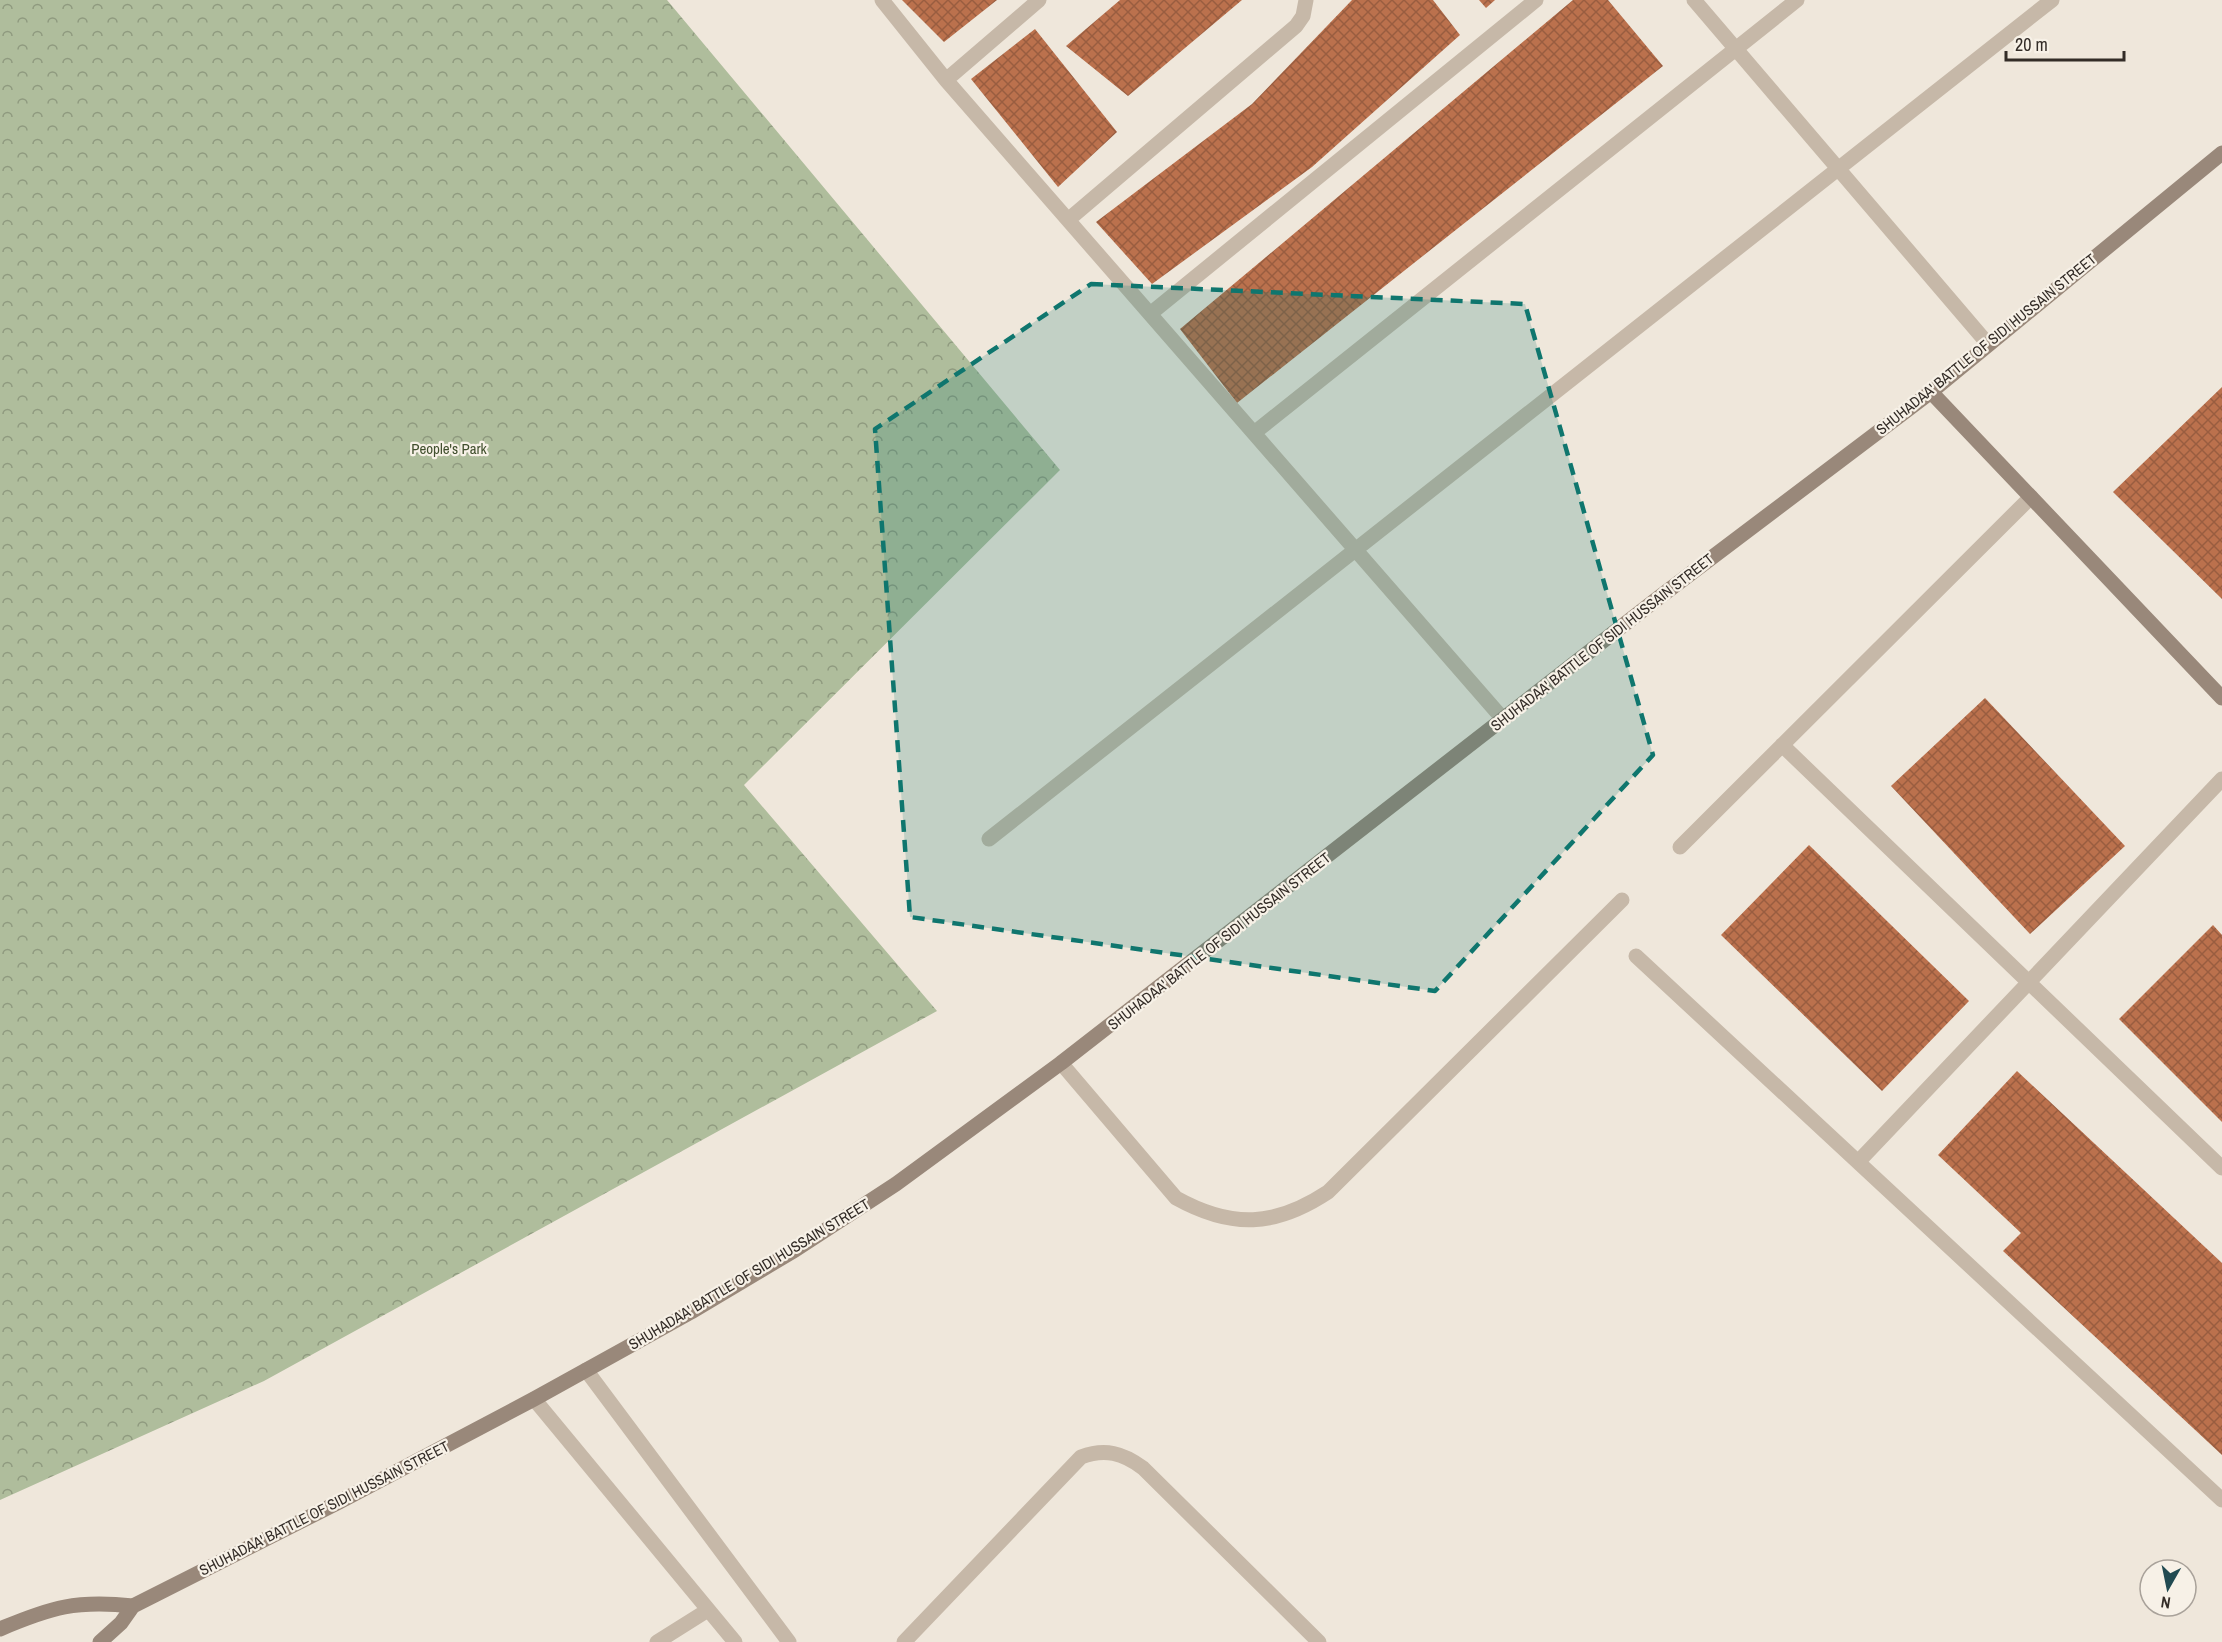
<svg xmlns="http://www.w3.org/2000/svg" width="2222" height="1642" viewBox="0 0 2222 1642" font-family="'Archivo Narrow',sans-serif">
<defs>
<pattern id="forest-crowns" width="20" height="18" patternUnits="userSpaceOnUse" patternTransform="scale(1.5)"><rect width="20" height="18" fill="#afbd9c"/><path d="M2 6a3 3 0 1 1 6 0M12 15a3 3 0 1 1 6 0" fill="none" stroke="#8f9a7f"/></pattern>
<pattern id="building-cross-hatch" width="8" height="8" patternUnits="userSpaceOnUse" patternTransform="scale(1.5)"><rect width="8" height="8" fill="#bb714d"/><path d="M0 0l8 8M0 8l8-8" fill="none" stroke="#995d40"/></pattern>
</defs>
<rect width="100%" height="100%" fill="#efe7db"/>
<path fill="url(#forest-crowns)" d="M0 0H667L1060 470 744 785 937 1011 264 1381 0 1500Z"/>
<path fill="url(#building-cross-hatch)" d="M902 0H997L944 42Z
M1120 0H1242L1128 96 1066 46Z
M1352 0H1433L1460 35 1312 167 1152 284 1096 222 1252 104Z
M1479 0H1495L1486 8Z
M1573 0H1608L1663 66 1237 403 1180 329Z
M1035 29 1117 132 1058 187 971 79Z
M2222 387V599L2113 492Z
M1985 698 2125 846 2030 934 1891 786Z
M1809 845 1969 1001 1882 1091 1721 935Z
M2213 925 2222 935V1122L2119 1019Z
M2017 1071 2222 1263V1455L2003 1251 2021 1233 1938 1155Z"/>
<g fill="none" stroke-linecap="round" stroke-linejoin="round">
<path stroke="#c6b8a8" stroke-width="15" d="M882 0 946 80 1503 719
M1694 0 1988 344
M946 80 1039 0
M1068 220 1296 26 1303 16 1306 0
M1150 314 1536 0
M1254 433 1797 0
M989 839 2052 0
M1061 1063 1176 1198C1232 1229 1275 1227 1328 1192L1622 900
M586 1370 789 1642
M534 1399 735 1642
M657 1642 708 1610
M904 1642 1081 1457C1105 1448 1123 1453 1143 1468L1319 1642"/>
<path stroke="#c6b8a8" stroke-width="15" d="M1782 745 2222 1168
M1680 847 2031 497
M1636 956 2222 1500
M1858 1162 2222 779"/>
<path stroke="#99887a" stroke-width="15" d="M1931 392 2222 698
M0 1629C52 1607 76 1600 133 1606
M100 1642 121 1623 133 1606 339 1502 534 1399 691 1312 795 1250 896 1184 1061 1063 1657 599 1931 392 2222 153"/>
</g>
<path fill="#0f766e" fill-opacity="0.2" stroke="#0f766e" stroke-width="4.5" stroke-dasharray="12 8" stroke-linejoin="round" d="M1091 284 1525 304 1653 755 1435 991 910 917 875 429Z"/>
<g text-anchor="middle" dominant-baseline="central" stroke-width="4.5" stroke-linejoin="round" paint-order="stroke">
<g font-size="15" fill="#332c27" stroke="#f7f1e7">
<text transform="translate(1986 344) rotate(-39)">SHUHADAA' BATTLE OF SIDI HUSSAIN STREET</text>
<text transform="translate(1602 642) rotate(-38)">SHUHADAA' BATTLE OF SIDI HUSSAIN STREET</text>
<text transform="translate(1219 941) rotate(-38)">SHUHADAA' BATTLE OF SIDI HUSSAIN STREET</text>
<text transform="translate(749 1274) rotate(-31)">SHUHADAA' BATTLE OF SIDI HUSSAIN STREET</text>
<text transform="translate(324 1508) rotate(-27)">SHUHADAA' BATTLE OF SIDI HUSSAIN STREET</text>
</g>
<g font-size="15" fill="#404f2d" stroke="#f7f1e7">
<text x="449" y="448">People's Park</text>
</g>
</g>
<g transform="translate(2168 1588) rotate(189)"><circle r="28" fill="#f7f1e7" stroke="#a9a29a" stroke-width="1.5"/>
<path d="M0-4.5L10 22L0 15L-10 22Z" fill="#214a51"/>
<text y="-9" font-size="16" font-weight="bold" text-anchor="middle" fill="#332c27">N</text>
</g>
<path d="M2006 51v9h118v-9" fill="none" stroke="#332c27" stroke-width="3"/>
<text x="2015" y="51" font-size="18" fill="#332c27" stroke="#f7f1e7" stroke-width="4.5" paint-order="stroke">20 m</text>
</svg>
